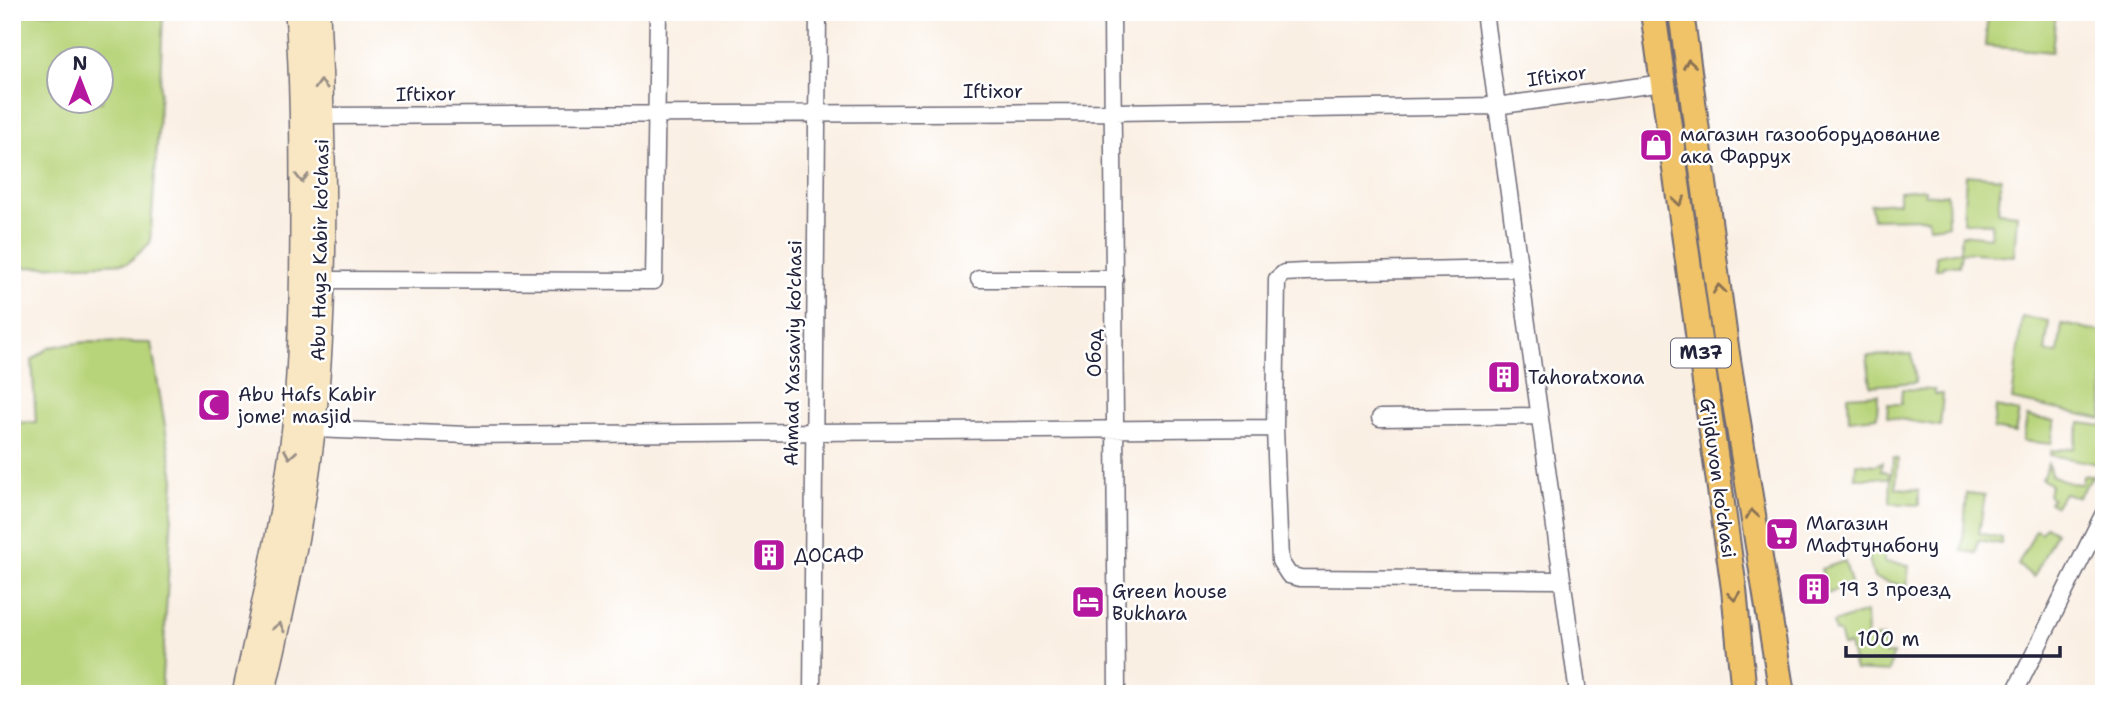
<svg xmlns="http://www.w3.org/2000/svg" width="2116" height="706" viewBox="0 0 2116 706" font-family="'Shantell Sans',sans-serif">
<rect width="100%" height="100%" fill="#fff"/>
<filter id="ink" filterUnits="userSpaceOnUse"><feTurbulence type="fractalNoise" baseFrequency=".0143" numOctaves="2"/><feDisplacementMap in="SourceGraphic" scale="14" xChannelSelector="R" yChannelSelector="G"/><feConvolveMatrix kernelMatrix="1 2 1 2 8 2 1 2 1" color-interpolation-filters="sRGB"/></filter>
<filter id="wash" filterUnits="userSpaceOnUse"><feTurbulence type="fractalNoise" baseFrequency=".00686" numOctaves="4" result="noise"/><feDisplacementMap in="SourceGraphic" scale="28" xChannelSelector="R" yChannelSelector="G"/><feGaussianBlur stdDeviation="1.57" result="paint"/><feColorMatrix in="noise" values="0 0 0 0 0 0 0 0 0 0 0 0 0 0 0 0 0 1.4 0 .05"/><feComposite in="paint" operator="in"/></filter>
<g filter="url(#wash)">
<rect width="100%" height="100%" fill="#faefe3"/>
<path fill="#b8d47a" stroke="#6d7b5a" stroke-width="2" fill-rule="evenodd" d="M12 12 163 14 158 132 150 243 128 263 12 268ZM60 60H102V102H60Z
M1988 12H2056L2052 52 1985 46Z
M1966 175 2001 178 1998 212 2017 214 2014 256 1961 252 1959 266 1943 265 1942 268 1936 269V255L1960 251 1962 234 1990 237 1992 223 1963 222Z
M1925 189V195L1947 194 1948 225 1929 227 1928 218 1873 219 1870 204 1899 202V191Z
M2022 317 2049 321 2045 352 2058 354 2062 324 2104 332 2103 419 2012 400Z
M86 342 151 343 174 479 161 694H113L92 688 90 694H12V423L36 422 32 360 50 347Z
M1912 354 1916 382 1871 386 1867 356Z
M1902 389 1935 390V394H1943L1940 426 1887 417 1888 404H1901Z
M1878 394 1877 417 1849 420 1848 396Z
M1996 407 2019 412 2015 433 1993 429Z
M2027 417 2055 421 2051 444 2023 441Z
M2080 423 2104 426V451L2101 458 2104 465 2050 455 2051 451 2074 448Z
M1893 458 1898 459 1896 488 1919 490V505L1890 503 1891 475 1888 478H1855L1856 463 1875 465 1882 462 1881 470 1892 474Z
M2048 464 2051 475 2070 483 2082 484 2083 476 2093 475 2078 497 2064 493 2056 506 2049 502 2052 499 2048 494 2051 485 2042 479Z
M1967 493 1985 495 1979 533 2002 538V544L1978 540 1976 553 1962 551Z
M2046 526 2056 532 2034 577 2018 565 2036 530 2041 533Z
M1884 549V562L1909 565 1907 587 1874 578 1867 551Z
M1845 561 1851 584 1828 594 1821 569Z
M1866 612 1867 640 1884 637 1885 654H1893L1889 672 1855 670 1849 645 1843 646 1839 633 1835 632 1833 623Z"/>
</g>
<g filter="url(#ink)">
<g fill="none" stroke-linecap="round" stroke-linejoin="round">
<defs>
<path id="street" d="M1112 12 1117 694
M1484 12 1578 694
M322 116 1113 112 1496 106 1663 83
M1518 268 1304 272 1284 273 1277 279 1275 428 1280 561 1289 575 1300 578 1561 580
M979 279H1115
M323 280 654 281 658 12
M1380 418 1539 416
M313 429 468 435 1275 428
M812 694 818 12
M2014 694 2104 513"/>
<path id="secondary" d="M244 694C263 606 284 517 294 427 301 356 302 285 302 214 302 147 302 80 297 12
M263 694C281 618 298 542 309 464 329 315 325 162 318 12"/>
<path id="primary" d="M1653 12 1734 589 1744 694
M1681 12 1727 354 1782 694"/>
</defs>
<use href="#street" stroke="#6e6a76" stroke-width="19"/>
<use href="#secondary" stroke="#6e6a76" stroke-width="26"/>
<use href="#primary" stroke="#6e6a76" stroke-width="28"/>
<use href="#street" stroke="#fff" stroke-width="16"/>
<use href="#secondary" stroke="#f9e7c3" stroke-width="23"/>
<use href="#primary" stroke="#f1c369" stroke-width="24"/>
</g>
<defs><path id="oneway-chevron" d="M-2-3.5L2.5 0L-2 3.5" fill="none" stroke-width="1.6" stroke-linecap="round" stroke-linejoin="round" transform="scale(1.75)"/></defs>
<g stroke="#8a7252">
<use href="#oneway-chevron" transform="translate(1689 64) rotate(-98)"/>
<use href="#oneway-chevron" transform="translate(1679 201) rotate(82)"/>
<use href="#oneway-chevron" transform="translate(1719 289) rotate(-97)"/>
<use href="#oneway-chevron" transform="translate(1752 514) rotate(-99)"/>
<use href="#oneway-chevron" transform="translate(1734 596) rotate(84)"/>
</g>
<g stroke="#988e86">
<use href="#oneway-chevron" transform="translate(321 85) rotate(-93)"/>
<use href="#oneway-chevron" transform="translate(302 178) rotate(90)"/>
<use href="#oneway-chevron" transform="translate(290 454) rotate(99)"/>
<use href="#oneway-chevron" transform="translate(279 627) rotate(-77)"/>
</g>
</g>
<defs>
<symbol id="shop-square" viewBox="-11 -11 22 22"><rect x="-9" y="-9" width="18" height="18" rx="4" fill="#b5179e" stroke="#fff"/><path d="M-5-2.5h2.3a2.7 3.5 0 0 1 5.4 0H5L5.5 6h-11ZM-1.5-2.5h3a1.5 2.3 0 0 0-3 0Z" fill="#fff"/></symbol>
<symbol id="building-square" viewBox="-11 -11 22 22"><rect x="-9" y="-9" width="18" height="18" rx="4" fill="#b5179e" stroke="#fff"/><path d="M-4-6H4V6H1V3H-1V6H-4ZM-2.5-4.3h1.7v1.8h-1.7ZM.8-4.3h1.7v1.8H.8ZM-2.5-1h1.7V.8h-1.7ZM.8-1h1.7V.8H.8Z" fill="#fff"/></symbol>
<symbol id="mosque-square" viewBox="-11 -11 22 22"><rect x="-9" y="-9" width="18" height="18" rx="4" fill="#b5179e" stroke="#fff"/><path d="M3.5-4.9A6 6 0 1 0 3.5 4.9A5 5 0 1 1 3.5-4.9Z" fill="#fff"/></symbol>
<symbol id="supermarket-square" viewBox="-11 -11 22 22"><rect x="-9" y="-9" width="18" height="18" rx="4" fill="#b5179e" stroke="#fff"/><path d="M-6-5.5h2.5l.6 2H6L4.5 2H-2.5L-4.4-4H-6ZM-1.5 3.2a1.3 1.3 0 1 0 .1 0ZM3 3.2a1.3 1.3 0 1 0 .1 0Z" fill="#fff"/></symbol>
<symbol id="hotel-square" viewBox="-11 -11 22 22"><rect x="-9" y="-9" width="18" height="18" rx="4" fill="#b5179e" stroke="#fff"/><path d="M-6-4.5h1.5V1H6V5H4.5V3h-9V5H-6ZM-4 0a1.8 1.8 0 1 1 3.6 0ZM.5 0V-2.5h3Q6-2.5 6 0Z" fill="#fff"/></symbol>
</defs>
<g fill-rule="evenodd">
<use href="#shop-square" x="1637" y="126" width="38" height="38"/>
<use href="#building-square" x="1485" y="358" width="38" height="38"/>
<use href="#mosque-square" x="195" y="386" width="38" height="38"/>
<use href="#supermarket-square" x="1763" y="515" width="38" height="38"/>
<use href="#building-square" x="750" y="536" width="38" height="38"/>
<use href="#building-square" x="1795" y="570" width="38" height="38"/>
<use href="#hotel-square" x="1069" y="583" width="38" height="38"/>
</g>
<g text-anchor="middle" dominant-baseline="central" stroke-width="5" stroke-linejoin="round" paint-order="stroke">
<rect fill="#fff" stroke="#646476" stroke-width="2" x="1671" y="338.5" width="60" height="29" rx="5"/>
<g font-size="18" font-weight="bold" fill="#22223b">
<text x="1701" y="353">M37</text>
</g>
<g font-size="19" fill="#22223b" stroke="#fff">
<text transform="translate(1557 76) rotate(-8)">Iftixor</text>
<text x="993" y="91">Iftixor</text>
<text transform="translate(426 94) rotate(-1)">Iftixor</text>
<text transform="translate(320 250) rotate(-89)">Abu Hayz Kabir ko'chasi</text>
<text transform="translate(793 353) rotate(-89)">Ahmad Yassaviy ko'chasi</text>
<text transform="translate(1094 353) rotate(-90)">Обод</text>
<text transform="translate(1718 478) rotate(82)">G'ijduvon ko'chasi</text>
</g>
<g font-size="19" fill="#22223b" stroke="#fff" text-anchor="start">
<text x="1680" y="134">магазин газооборудование<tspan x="1680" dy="22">ака Фаррух</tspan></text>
<text x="1528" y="377">Tahoratxona</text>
<text x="238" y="394">Abu Hafs Kabir<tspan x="238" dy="22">jome' masjid</tspan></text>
<text x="1806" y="523">Магазин<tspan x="1806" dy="22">Мафтунабону</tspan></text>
<text x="794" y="555">ДОСАФ</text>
<text x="1839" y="589">19 3 проезд</text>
<text x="1112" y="591">Green house<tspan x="1112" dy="22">Bukhara</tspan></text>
</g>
</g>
<rect width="2116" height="706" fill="none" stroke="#fff" stroke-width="42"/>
<g transform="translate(80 80)"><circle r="33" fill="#ffffff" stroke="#a7a7b1" stroke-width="2"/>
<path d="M0-5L12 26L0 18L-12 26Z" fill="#b5179e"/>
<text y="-10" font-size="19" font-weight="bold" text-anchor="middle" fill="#22223b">N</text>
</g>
<path d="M1846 646v10h214v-10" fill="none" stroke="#22223b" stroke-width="3.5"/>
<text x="1857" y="646" font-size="21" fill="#22223b" stroke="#ffffff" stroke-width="5" paint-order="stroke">100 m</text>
</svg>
